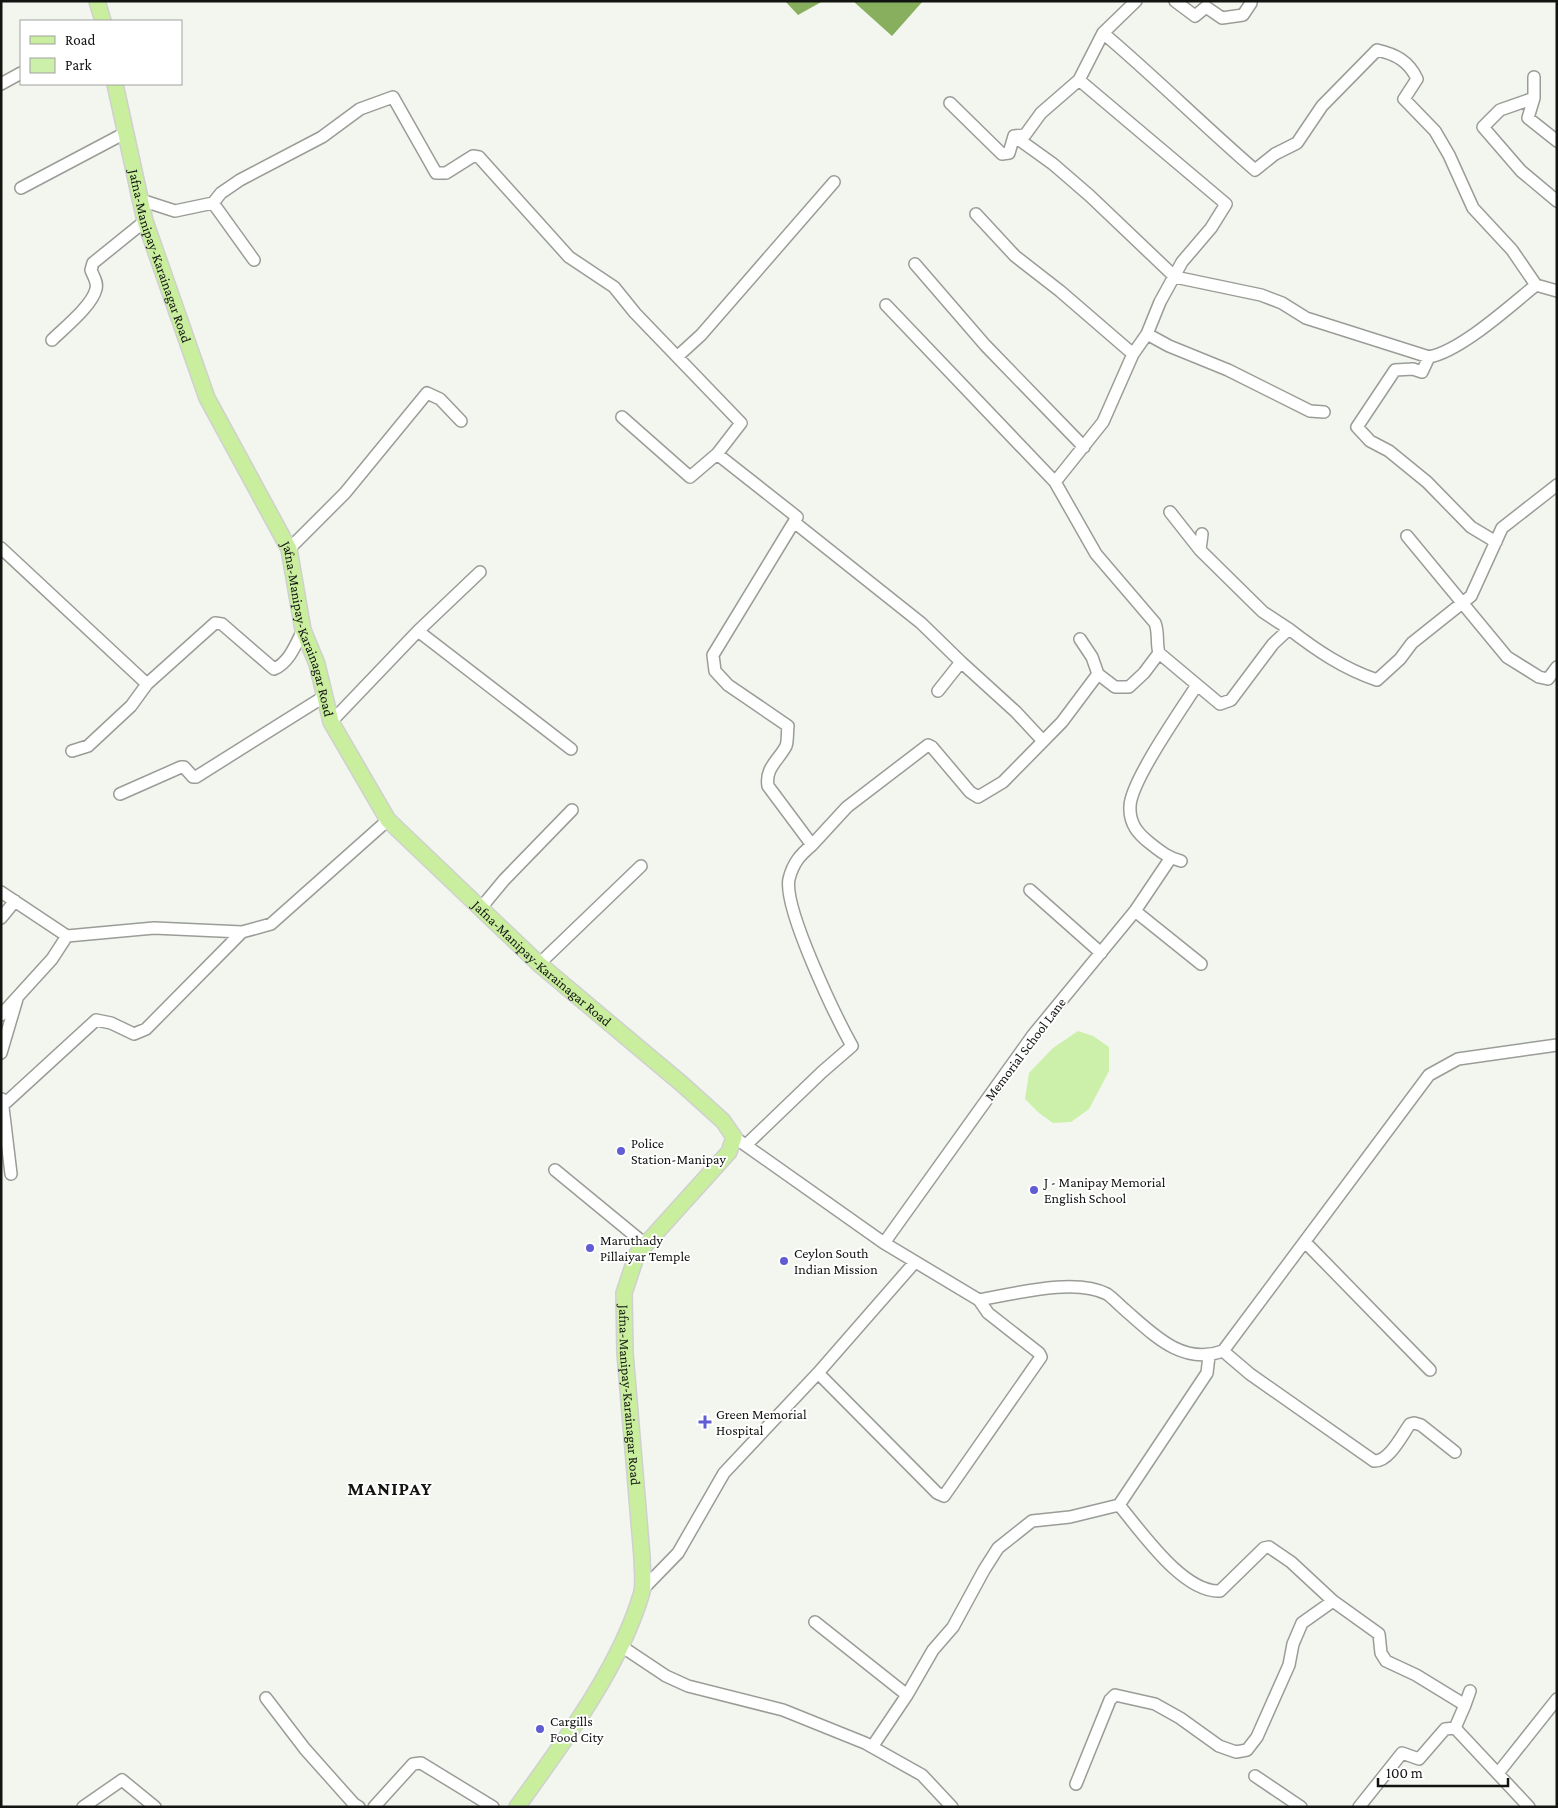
<svg xmlns="http://www.w3.org/2000/svg" width="1558" height="1808" viewBox="0 0 1558 1808" font-family="'Crimson Pro',serif">
<rect width="100%" height="100%" fill="#f2f6ef"/>
<path fill="#ccf0aa" d="M1078 1031 1093 1036 1109 1047V1071L1089 1109 1071 1122 1053 1123 1039 1113 1025 1099 1029 1073 1053 1048Z"/>
<path fill="#87af5d" d="M785 1H823L798 15Z
M853 1H923L892 36Z"/>
<g fill="none" stroke-linecap="round" stroke-linejoin="round">
<defs>
<path id="minor" d="M1175 1 1195 16 1206 7 1222 18 1243 15 1251 3
M1103 33C1155 77 1203 125 1255 170L1275 154 1297 143 1322 106 1377 50C1395 54 1409 61 1417 79L1404 99 1435 131 1449 155 1473 208 1512 250 1536 285
M1534 77V98L1528 118 1557 141
M1 84 21 73
M1534 98 1500 110 1483 127 1521 171 1557 201
M950 103 1002 154 1009 153 1014 136 1025 135 1041 113 1079 80 1103 33 1136 1
M1014 136 1053 164 1090 196 1175 277 1261 295 1282 303 1306 318 1429 357C1461 351 1510 306 1536 285L1557 291
M21 188 125 133
M141 200 175 211 213 203 221 193 240 180 322 137 360 109 393 97 436 173H446L473 156 479 157 569 257 614 287 635 313 741 423 717 454 690 477 622 417
M213 203 254 260
M976 214 1015 256 1060 291 1133 354
M915 264 985 345 1084 447
M886 305 1055 482 1096 554 1155 623C1159 633 1156 643 1159 653L1220 704 1231 700 1273 644 1289 629C1316 650 1344 669 1377 680L1400 659 1412 643 1471 596 1502 528 1557 485
M1147 334 1169 346 1228 370 1310 411 1324 412
M52 340C64 328 92 306 96 289 98 282 93 276 91 270L93 263 145 221
M678 356 701 335 834 182
M1429 357 1422 372 1413 369 1395 370 1357 427 1370 441 1389 451 1427 482 1471 527 1496 542
M717 454 797 517 713 655 715 671 728 685 788 726C787 732 788 741 786 746 778 761 765 768 768 786L812 845C800 855 793 863 789 879 783 908 836 1017 852 1046L822 1072 747 1144
M1055 482 1103 422 1133 354 1147 334 1160 302 1182 262 1211 228 1226 204 1079 80
M1170 512 1200 550
M794 522 921 623 961 662 938 691
M1202 534 1200 550 1263 612 1289 629
M1407 536 1507 657 1539 677 1548 679 1557 667
M1 548 147 684
M289 549 345 493 427 393 440 399 461 421
M418 631 480 572
M1080 639 1092 657 1098 674
M961 662 1016 712 1043 741
M331 722 418 631 571 749
M72 751 88 746 131 706 147 684 215 623 222 624 274 669C289 663 296 644 303 630
M120 794 181 767H184L193 777H196L325 696
M812 845 847 807 928 745 932 747 970 792 978 797 1003 782 1062 722 1098 674 1115 687H1129L1144 673 1159 653
M1181 861C1169 858 1161 852 1151 844 1138 834 1129 824 1130 806 1131 781 1181 710 1197 685
M1030 890 1101 953
M1 892 67 936 154 928 242 932 271 924 388 820
M480 909 504 880 572 810
M1135 911 1201 964
M1 918 15 901
M539 964 641 866
M1 1015 52 959 67 936
M1 1053 17 999
M2 1099 11 1174
M1 1107 96 1020 111 1023 134 1034 146 1029 242 932
M734 1137 884 1243 979 1300C1014 1294 1075 1277 1107 1294 1113 1298 1119 1305 1124 1309 1153 1334 1182 1366 1223 1351L1429 1075 1458 1059 1557 1045
M555 1170 645 1244
M1305 1242 1430 1370
M884 1243 1033 1035 1135 911 1170 859
M1223 1351 1250 1374 1374 1461C1389 1462 1402 1435 1410 1424L1414 1423 1421 1425 1455 1452
M1209 1356 1207 1373 1119 1505C1141 1531 1183 1593 1220 1591L1264 1548 1269 1547 1291 1562 1333 1601 1379 1634 1381 1653 1386 1661 1416 1675 1465 1705 1455 1728 1529 1807
M818 1373 937 1493 944 1496 1041 1357 1039 1353 988 1313 979 1300
M642 1590 678 1553 724 1473 818 1373 915 1262
M815 1622 907 1695
M621 1646 666 1676 688 1686 783 1710 865 1743 922 1775 952 1807
M266 1698 305 1749 354 1804 359 1807
M1465 1705 1470 1691
M872 1747 907 1695 933 1650 953 1627 984 1570 998 1548 1032 1521 1070 1517 1119 1505
M1499 1772 1557 1699
M1255 1776 1301 1807
M1076 1784 1110 1700 1115 1695 1155 1704 1180 1718 1219 1746 1236 1752 1247 1750 1257 1737 1289 1665 1293 1644 1302 1623 1333 1601
M83 1807 122 1780 155 1807
M374 1807 413 1764 421 1763 493 1807
M1359 1807 1402 1753 1419 1759 1445 1729 1455 1728"/>
<g id="major">
<path d="M97 1 103 21"/>
<path id="s1" d="M115 84 145 221 207 398 289 549 303 630 317 664 331 722 388 820 539 964 682 1084 723 1121 734 1137 729 1152 637 1254 624 1293 625 1353 642 1557C642 1568 644 1582 642 1592 620 1668 563 1743 517 1807"/>
</g>
</defs>
<use href="#minor" stroke="#9a9d97" stroke-width="14"/>
<use href="#major" stroke="#d0d0cf" stroke-width="18"/>
<use href="#minor" stroke="#fff" stroke-width="11"/>
<use href="#major" stroke="#c9ee9e" stroke-width="15"/>
</g>
<g fill="#605cd4" stroke="#fff" stroke-width="2">
<circle cx="621" cy="1151" r="5"/>
<circle cx="1034" cy="1190" r="5"/>
<circle cx="590" cy="1248" r="5"/>
<circle cx="784" cy="1261" r="5"/>
<path d="M702.5 1414.5h5v5h5v5h-5v5h-5v-5h-5v-5h5z"/>
<circle cx="540" cy="1729" r="5"/>
</g>
<g text-anchor="middle" dominant-baseline="central" stroke-width="4" stroke-linejoin="round" paint-order="stroke">
<g font-size="14" fill="#121411" stroke="#fff">
<text stroke="none"><textPath href="#s1" startOffset="178">Jafna-Manipay-Karainagar Road</textPath></text>
<text stroke="none"><textPath href="#s1" startOffset="582">Jafna-Manipay-Karainagar Road</textPath></text>
<text stroke="none"><textPath href="#s1" startOffset="1002">Jafna-Manipay-Karainagar Road</textPath></text>
<text transform="translate(1025 1049) rotate(-53)">Memorial School Lane</text>
<text stroke="none"><textPath href="#s1" startOffset="1558">Jafna-Manipay-Karainagar Road</textPath></text>
</g>
<g font-size="14" fill="#121411" stroke="#fff" text-anchor="start">
<text x="631" y="1143">Police<tspan x="631" dy="16">Station-Manipay</tspan></text>
<text x="1044" y="1182">J - Manipay Memorial<tspan x="1044" dy="16">English School</tspan></text>
<text x="600" y="1240">Maruthady<tspan x="600" dy="16">Pillaiyar Temple</tspan></text>
<text x="794" y="1253">Ceylon South<tspan x="794" dy="16">Indian Mission</tspan></text>
<text x="716" y="1414">Green Memorial<tspan x="716" dy="16">Hospital</tspan></text>
<text x="550" y="1721">Cargills<tspan x="550" dy="16">Food City</tspan></text>
</g>
<g font-size="19" font-weight="bold" letter-spacing="1" fill="#121411" stroke="#fff">
<text x="390" y="1488">MANIPAY</text>
</g>
</g>
<rect width="1558" height="1808" fill="none" stroke="#121411" stroke-width="5"/>
<rect x="20" y="20" width="162" height="65" fill="#ffffff" stroke="#a0a1a0"/>
<rect x="30" y="36" width="25" height="8" fill="#c9ee9e" stroke="#a0a1a0"/>
<text x="65" y="45" font-size="15" fill="#121411">Road</text>
<rect x="30" y="58" width="25" height="15" fill="#ccf0aa" stroke="#a0a1a0"/>
<text x="65" y="70" font-size="15" fill="#121411">Park</text>
<path d="M1378 1778v8h130v-8" fill="none" stroke="#121411" stroke-width="2.5"/>
<text x="1386" y="1778" font-size="15" fill="#121411" stroke="#ffffff" stroke-width="4" paint-order="stroke">100 m</text>
</svg>
